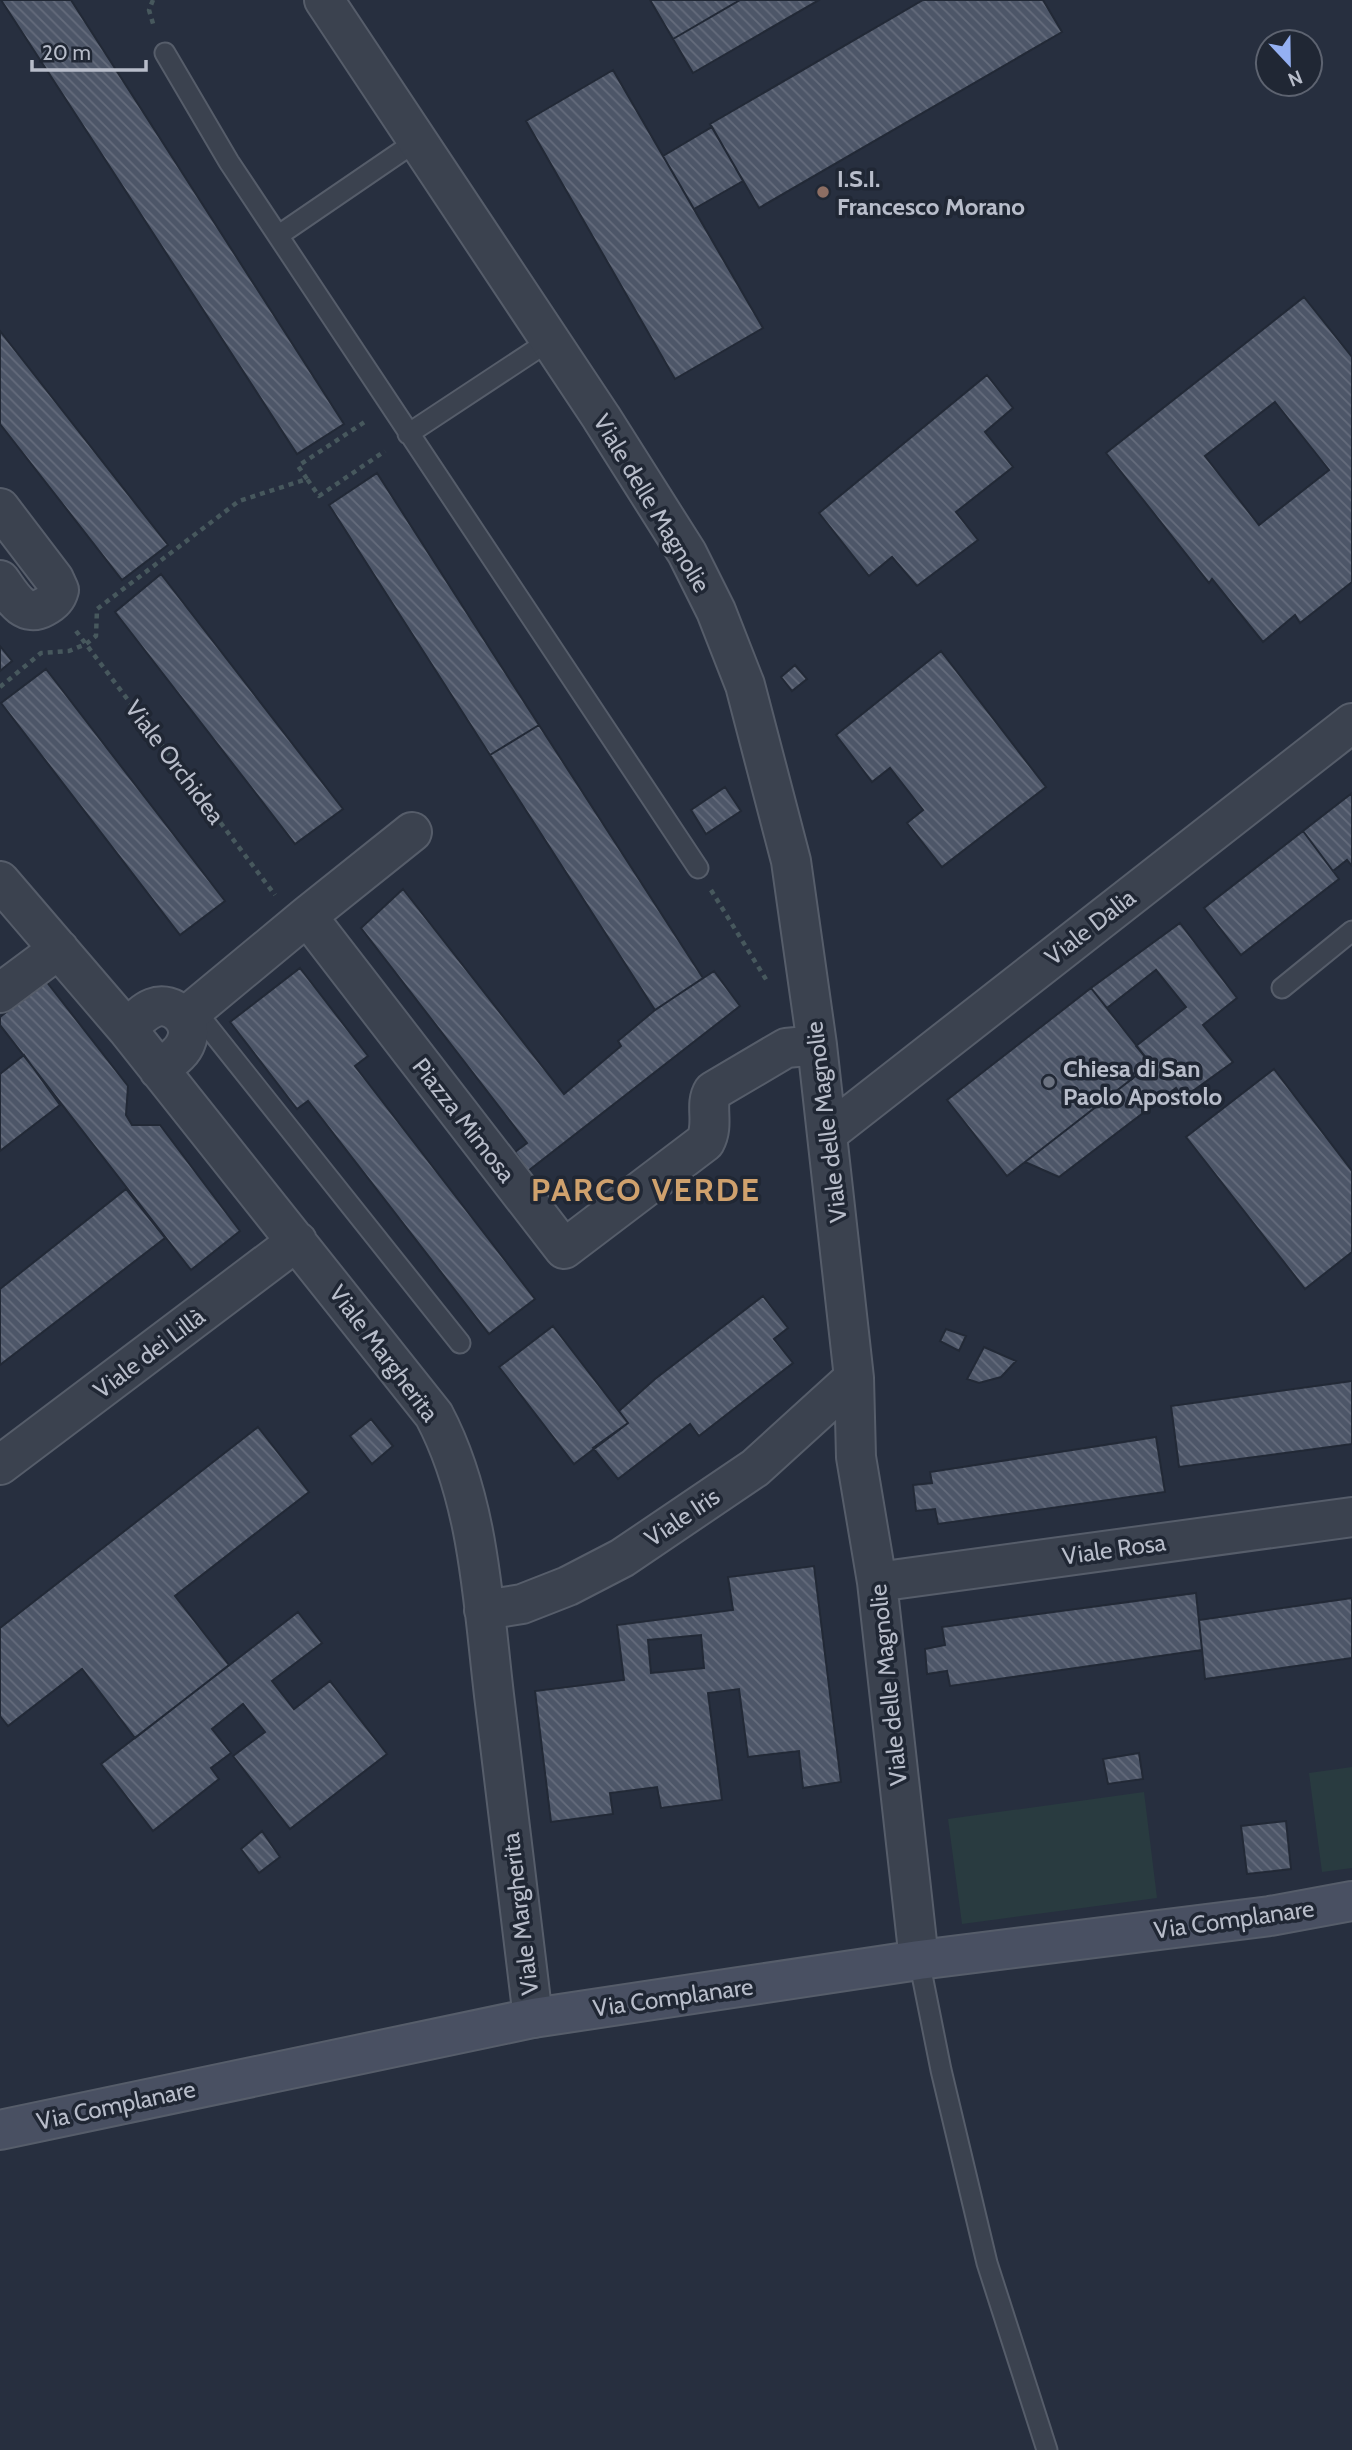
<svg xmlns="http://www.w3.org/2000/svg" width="1352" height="2450" viewBox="0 0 1352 2450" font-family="Cabin,sans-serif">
<defs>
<pattern id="building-back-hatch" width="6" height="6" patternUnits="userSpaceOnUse" patternTransform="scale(1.75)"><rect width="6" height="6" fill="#4d5668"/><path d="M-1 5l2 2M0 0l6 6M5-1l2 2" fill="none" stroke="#656c7c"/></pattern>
</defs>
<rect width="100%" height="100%" fill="#272f3f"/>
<path fill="#293b40" d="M1352 1767V1868L1322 1872 1309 1773Z
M1144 1792 1157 1898 962 1924 948 1819Z"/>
<path fill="url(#building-back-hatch)" stroke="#222936" stroke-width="2" fill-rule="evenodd" d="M1 0H71L344 424 297 454Z
M650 0H740L673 39Z
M740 0H819L693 73 673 39Z
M923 0H1043L1062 32 759 208 710 124Z
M613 70 763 328 675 379 526 121Z
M712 127 743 181 694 209 663 156Z
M1304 297 1352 357V582L1300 623 1295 615 1263 642 1212 579 1209 583 1106 453ZM1275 402 1329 470 1259 525 1205 456Z
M0 331 168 545 122 580 0 424Z
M987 375 1013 408 985 432 1013 467 956 512 978 540 917 586 892 557 869 576 819 513Z
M377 473 539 725 490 755 329 505Z
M161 574 343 809 295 844 115 612Z
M0 646 12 661 0 671Z
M941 651 1046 787 942 867 907 823 923 810 890 768 872 782 836 735Z
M795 665 807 679 792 691 781 677Z
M46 669 225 901 180 935 1 703Z
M539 725 703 978 655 1010 490 755Z
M725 787 741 811 706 834 691 810Z
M1352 793V866L1347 860 1333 871 1303 831Z
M1303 831 1339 879 1241 955 1204 908Z
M403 889 564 1094 621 1046 618 1041 655 1010 714 971 740 1006 528 1171 515 1152 527 1143 361 928Z
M1180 923 1237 998 1203 1025 1233 1062 1183 1098 1176 1088 1059 1177 1025 1162 1151 1064 1136 1046 1186 1007 1156 970 1107 1008 1091 988Z
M300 968 368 1056 355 1066 535 1299 489 1334 308 1101 297 1109 230 1022Z
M46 981 128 1086 126 1115 132 1125H160L240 1231 191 1270 0 1025V1017Z
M1091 988 1151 1064 1007 1176 947 1100Z
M24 1055 60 1105 0 1151V1074Z
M1274 1069 1352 1171V1252L1305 1289 1186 1137Z
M126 1189 165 1238 0 1365V1289Z
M763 1296 788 1328 774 1339 793 1363 699 1436 690 1424 618 1479 593 1448 628 1423 619 1411 655 1379Z
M553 1326 628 1423 574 1464 499 1367Z
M946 1329 966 1336 959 1351 940 1341Z
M984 1347 1016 1361 1001 1377 979 1383 967 1379Z
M1352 1381V1444L1179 1467 1171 1406Z
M371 1419 393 1446 372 1464 350 1436Z
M258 1427 309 1492 175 1596 229 1665 135 1738 82 1669 8 1726 0 1716V1628Z
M1156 1437 1165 1492 938 1524 935 1509 916 1511 913 1485 932 1483 930 1472Z
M814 1566 841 1782 803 1788 799 1751 748 1757 739 1689 708 1693 722 1800 661 1808 657 1787 610 1793 613 1814 551 1822 535 1691 624 1680 617 1625 733 1610 728 1577ZM701 1635 704 1668 651 1673 648 1640Z
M1196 1593 1202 1650 950 1686 947 1671 927 1674 925 1649 945 1645 942 1627Z
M1352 1598V1658L1205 1679 1199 1620Z
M298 1612 322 1643 272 1681 294 1709 330 1681 387 1754 290 1829 233 1756 265 1732 243 1704 212 1729 231 1753 211 1768 219 1779 153 1831 101 1764Z
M1139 1753 1143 1779 1108 1784 1103 1759Z
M1286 1821 1291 1869 1247 1874 1241 1826Z
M262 1831 280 1857 259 1873 241 1849Z"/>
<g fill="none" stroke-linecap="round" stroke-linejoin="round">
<defs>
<path id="lane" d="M165 53 229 162 698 868
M279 235 418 140
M408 434 549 341
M1282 988 1352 931
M194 1009 460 1343
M919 1960 941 2070 987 2263 1047 2450"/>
<path id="street" d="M324 0 601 417 687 553 716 611 745 685 791 861 817 1045 854 1378 856 1457 877 1582 919 1960
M0 508 54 579 59 590C57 598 52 603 44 607 23 619 11 595 0 580
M0 881 127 1029 434 1415C479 1500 483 1601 494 1695 507 1803 520 1910 533 2018
M307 916 564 1249 705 1142C715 1124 704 1105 713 1091L786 1048 817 1045
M0 993 59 949
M184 1018 307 916 412 832
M127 1029C134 1022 143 1012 153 1008 173 1000 195 1022 186 1042 182 1054 168 1062 159 1070
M828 1133 1352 723
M0 1465 297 1241
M877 1582 1352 1517
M484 1610 522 1604 568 1586 622 1558 755 1468 854 1378"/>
<path id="secondary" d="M0 2130 533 2018 919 1960 1270 1916 1352 1901"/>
</defs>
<use href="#lane" stroke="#565d6a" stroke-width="23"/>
<use href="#street" stroke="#565d6a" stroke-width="42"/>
<use href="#secondary" stroke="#565d6a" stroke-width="42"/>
<path stroke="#47585d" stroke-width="4.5" stroke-dasharray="5 5" stroke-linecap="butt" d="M153 0 149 10 154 27
M307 479 298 466 366 421
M76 631 275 895
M0 687 41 653 69 651 86 644 96 636 97 609 239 501 307 479 319 496 385 451
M711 890 767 981"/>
<use href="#lane" stroke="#3b424f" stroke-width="19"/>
<use href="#street" stroke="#3b424f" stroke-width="38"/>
<use href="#secondary" stroke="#495062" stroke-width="38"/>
</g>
<circle fill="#8d6e63" stroke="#202734" stroke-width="2.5" cx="823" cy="192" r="7"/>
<circle fill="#6b7280" stroke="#202734" stroke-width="2.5" cx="1049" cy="1082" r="7"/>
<g text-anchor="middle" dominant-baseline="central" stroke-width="7" stroke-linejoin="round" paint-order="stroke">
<g font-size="24" font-weight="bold" fill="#b8bdca" stroke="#202734" text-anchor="start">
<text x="837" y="178">I.S.I.<tspan x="837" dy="28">Francesco Morano</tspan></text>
<text x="1063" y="1068">Chiesa di San<tspan x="1063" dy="28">Paolo Apostolo</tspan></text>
</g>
<g font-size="24" fill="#b8bdca" stroke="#202734">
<text transform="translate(652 503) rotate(59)">Viale delle Magnolie</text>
<text transform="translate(175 762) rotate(53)">Viale Orchidea</text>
<text transform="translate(1090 927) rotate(-38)">Viale Dalia</text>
<text transform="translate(464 1120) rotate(52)">Piazza Mimosa</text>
<text transform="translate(826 1122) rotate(-97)">Viale delle Magnolie</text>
<text transform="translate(149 1353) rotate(-37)">Viale dei Lillà</text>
<text transform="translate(384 1353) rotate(53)">Viale Margherita</text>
<text transform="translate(682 1517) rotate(-34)">Viale Iris</text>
<text transform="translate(1114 1549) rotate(-8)">Viale Rosa</text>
<text transform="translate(888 1685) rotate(-96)">Viale delle Magnolie</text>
<text transform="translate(520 1914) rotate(-97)">Viale Margherita</text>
<text transform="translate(1234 1919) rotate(-8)">Via Complanare</text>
<text transform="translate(673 1997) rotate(-8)">Via Complanare</text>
<text transform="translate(116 2105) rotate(-12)">Via Complanare</text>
</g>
<g font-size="32" font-weight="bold" letter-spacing="2" fill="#cfa16d" stroke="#202734">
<text x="646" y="1189">PARCO VERDE</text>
</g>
</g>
<g transform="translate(1289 63) rotate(158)"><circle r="33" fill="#202734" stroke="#5d6370" stroke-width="2"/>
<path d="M0-5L12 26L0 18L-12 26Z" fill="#94b0f2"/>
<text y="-10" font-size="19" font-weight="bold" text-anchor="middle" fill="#b8bdca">N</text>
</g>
<path d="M32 60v10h114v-10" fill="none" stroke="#b8bdca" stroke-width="3.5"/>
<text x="42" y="60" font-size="21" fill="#b8bdca" stroke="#202734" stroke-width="5" paint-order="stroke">20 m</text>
</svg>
